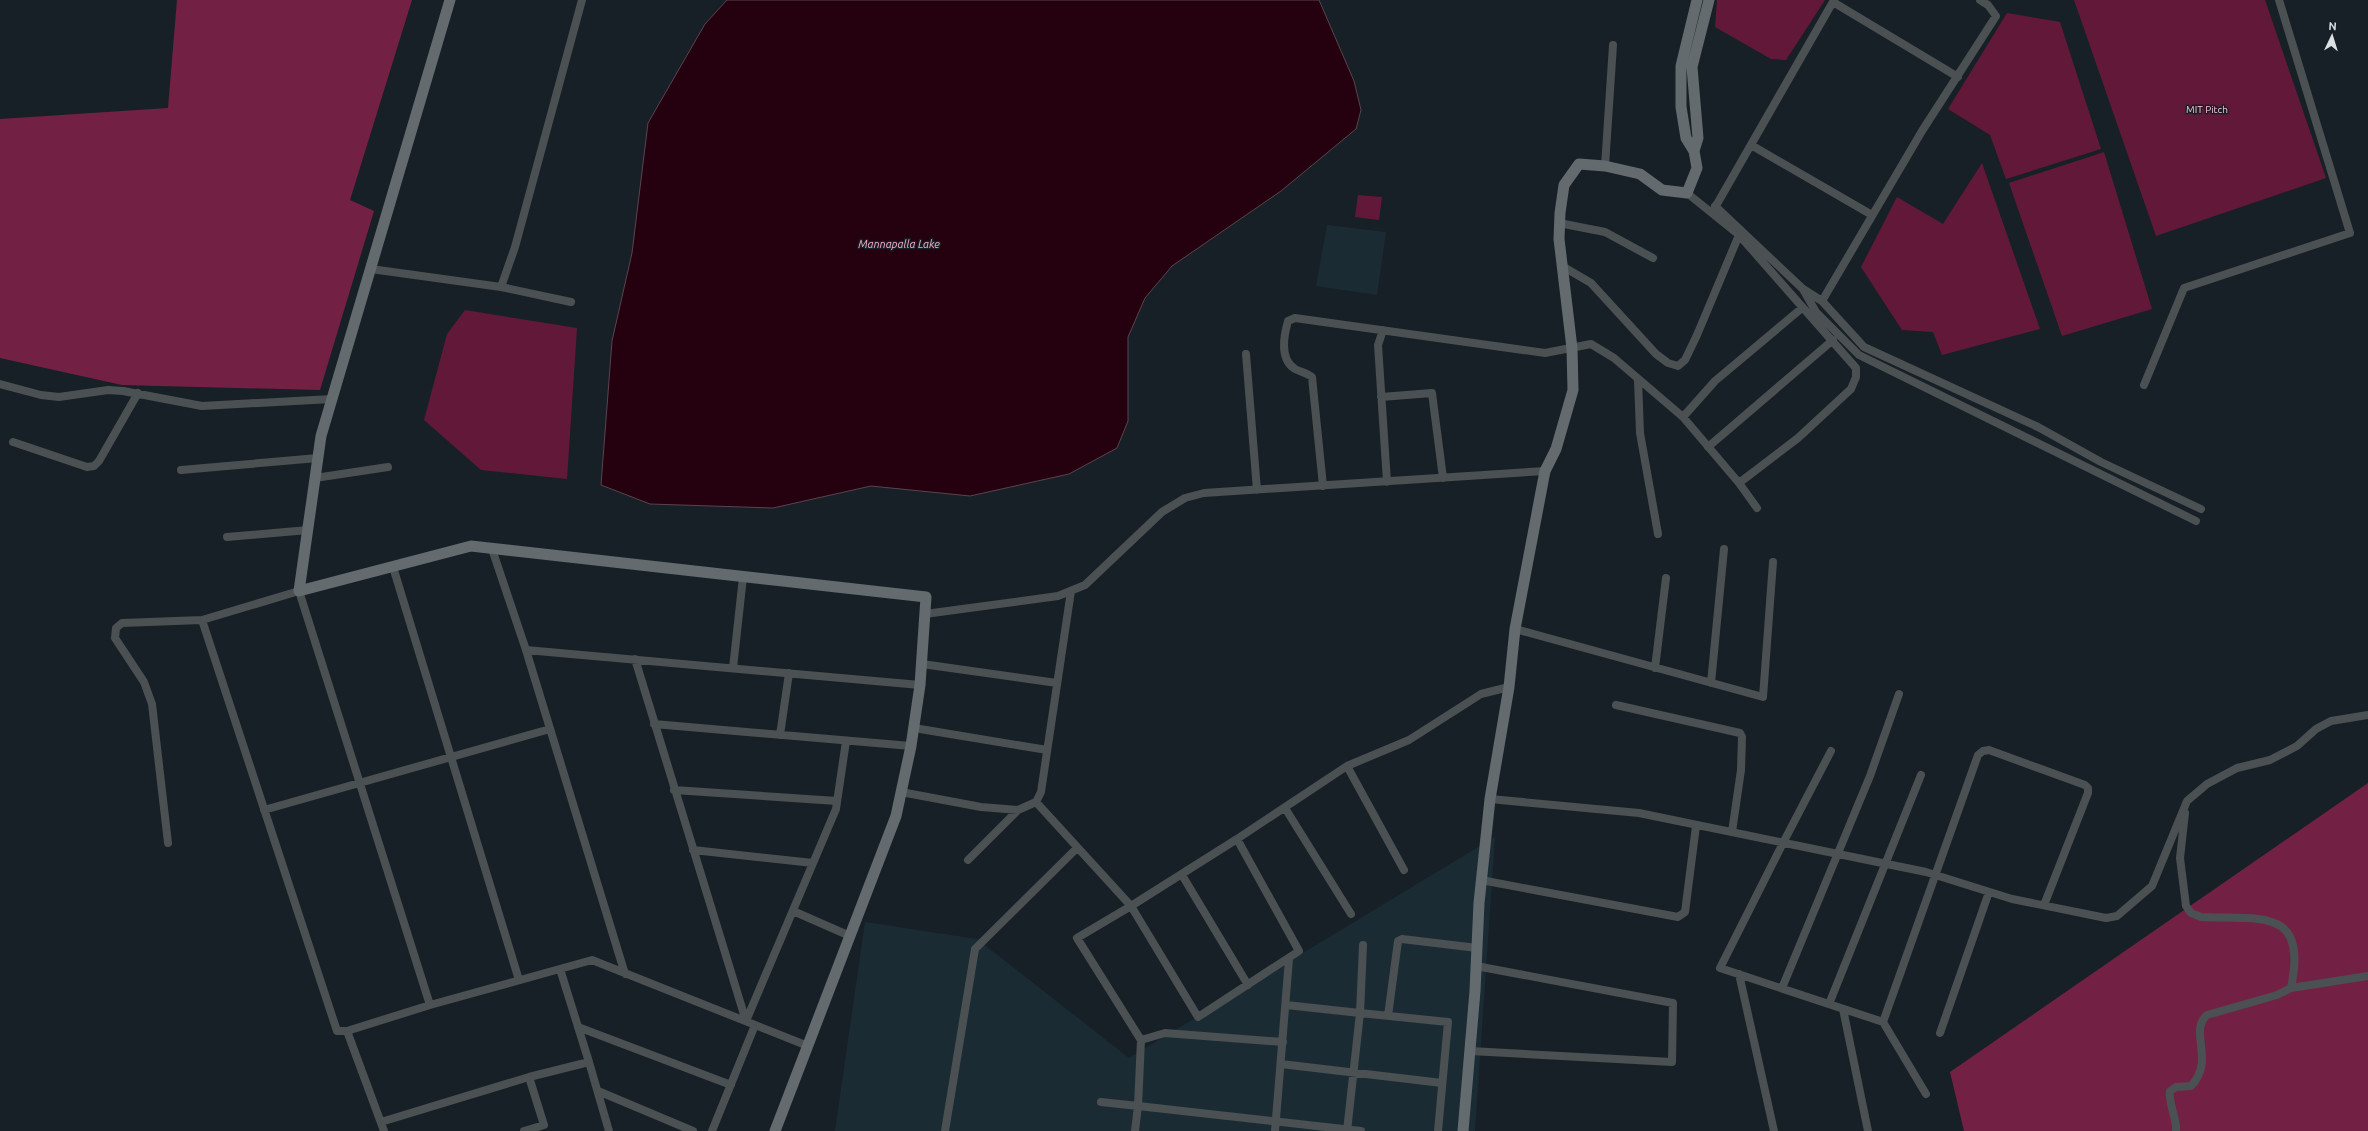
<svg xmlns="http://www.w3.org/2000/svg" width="2368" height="1131" viewBox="0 0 2368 1131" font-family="Ubuntu,sans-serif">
<rect width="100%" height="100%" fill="#172026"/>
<path fill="#1b2b34" d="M1327 225 1386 232 1377 295 1316 286Z
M1495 837 1475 1131H835L865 922 977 939 1129 1058Z"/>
<path fill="#621939" d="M1717 0H1825L1786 60 1771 59 1715 27Z
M2074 0H2265L2326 178 2156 236Z
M2007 13 2060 22 2101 149 2006 179 1990 135 1948 109Z
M2104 152 2152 309 2062 336 2009 183Z
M1982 163 2040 329 1942 355 1933 332 1902 330 1861 267 1897 197 1943 224Z
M1358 195 1382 197 1379 220 1355 217Z
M465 310 577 328 567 479 481 470 424 420 447 334Z"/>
<path fill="#722144" d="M177 0H412L350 200 374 211 320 390 122 385 0 358V119L168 108Z
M2368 783V1131H1964L1950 1072Z"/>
<path fill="#25000f" stroke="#5b434f" d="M727 0H1319L1354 81 1361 110 1356 129 1281 191 1172 266 1145 298 1128 337V421L1117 448 1069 474 970 496 871 486 773 508 650 504 601 485 612 341 632 253 648 123 705 24Z"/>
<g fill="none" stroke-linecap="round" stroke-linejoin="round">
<path stroke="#4b5052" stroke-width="8" d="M1833 2 1958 77
M1751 145 1872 215
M1605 166 1613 45
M1715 206 1803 289 1822 301 1864 347 2038 427 2101 462 2201 509
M1713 211 1834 0
M1559 223 1605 232 1653 258
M1562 266 1591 283 1656 354 1668 363 1678 366 1685 360 1697 335 1739 235
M371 269 501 287 515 247 582 0
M501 287 571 302
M1804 291 1816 312 1859 355 2196 521
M1822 301 1922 131 1996 16 1988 5 1980 0
M1383 330 1378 345 1387 482
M1246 354 1257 490
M1638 380 1640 433 1658 534
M0 384 41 395 59 397 108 390 123 391 202 406 332 399
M2144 385 2184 288 2350 233 2279 0
M1381 397 1432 393 1443 478
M1683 417 1715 381 1802 308
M13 442 87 467 94 466 99 461 138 393
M1708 447 1833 340
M181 470 318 458
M315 478 388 467
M1739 483 1757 508
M1323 486 1312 377C1307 373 1301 372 1295 369 1279 359 1284 335 1288 321L1295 318 1545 353 1591 344 1614 358 1683 417 1739 483 1798 438 1851 389 1856 377V368L1739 235 1687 193
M227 537 308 530
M492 549 526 650 625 974
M393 567 519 980
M925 614 1058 596 1085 585 1162 512 1185 498 1204 493 1545 471
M1515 629 1763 697 1773 562
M526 650 920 685
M635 659 746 1021
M922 664 1057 683
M733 668 743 577
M1655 668 1666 578
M1711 683 1724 549
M1616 705 1740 733 1742 737 1741 770 1732 832
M654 724 911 746
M914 728 1047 750
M780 735 789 673
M1831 751 1783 843 1720 968 1883 1022 1978 755 1983 751 1989 750 2085 785 2088 788V793L2044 905
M1347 766 1404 870
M674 790 837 801
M901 792 981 807 1018 810 1036 802 1041 792 1071 591
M1490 799 1639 813 1926 872 2012 899 2106 918 2117 916 2152 886 2187 801 2207 784 2237 768 2270 760 2297 746 2316 729 2331 721 2368 715
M1036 802 1131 906 1077 938 1141 1040 1138 1106 1361 1131
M1285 808 1351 914
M264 810 550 729
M1237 839 1131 906 1198 1017 1299 951 1237 839 1347 766 1409 740 1481 694 1509 687
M168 843 152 704 144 682 115 638 116 628 122 623 202 620
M693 850 813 863
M968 860 1018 810
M1182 875 1248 985
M1481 880 1678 917 1685 912 1696 826
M793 911 850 936
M1739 974 1774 1131
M1782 988 1870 776 1899 694
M2291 988 2368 976
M1829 1004 1921 775
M430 1005 347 1031H337L202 620 299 591 430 1005 592 960 808 1046
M1286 1005 1360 1013 1363 945
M1843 1009 1868 1131
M1388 1016 1398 941 1402 939 1477 948
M746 1021 836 809 846 741
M1883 1022 1926 1094
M578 1027 731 1085
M347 1031 384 1131
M1940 1033 1989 892
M1141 1040 1165 1033 1283 1042
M1470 1051 1672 1062 1673 1003 1476 966
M589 1062 609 1131
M1281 1064 1442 1083
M598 1091 693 1131
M1101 1102 1138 1106 1135 1131
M381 1122 529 1077
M524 1131 544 1125 529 1077 589 1062 560 969
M712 1131 755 1025
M945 1131 975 949 1077 848
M1275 1131 1289 959
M1347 1131 1360 1013 1448 1022 1438 1131
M2176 1131C2177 1117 2168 1104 2170 1091L2176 1087 2191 1086C2216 1060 2188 1032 2207 1015L2277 995 2291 988C2308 906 2260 920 2201 917L2191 913 2186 906 2180 858 2185 813"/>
<path stroke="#646b6f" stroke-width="11" d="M450 0 321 436 299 591 471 546 926 597 920 685 911 746 896 816 775 1131
M1694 151 1698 138 1692 67 1709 0
M1463 1131 1475 991 1479 903 1490 799 1509 687 1515 629 1545 471 1556 449 1573 390 1572 348 1559 239 1560 213 1564 185 1579 164 1605 166 1640 174 1662 190 1687 193 1697 168 1694 151 1686 138 1681 107V66L1697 0"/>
</g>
<g text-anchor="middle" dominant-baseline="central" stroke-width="3" stroke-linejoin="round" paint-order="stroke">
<g font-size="10" fill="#fac8d7" stroke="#172026">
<text x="2207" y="109">MIT Pitch</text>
</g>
<g font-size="11" font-style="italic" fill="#f6adc5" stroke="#172026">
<text x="899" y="244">Mannapalla Lake</text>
</g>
</g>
<g transform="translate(2332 36) rotate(4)" stroke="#172026" stroke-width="3" paint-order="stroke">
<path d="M0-3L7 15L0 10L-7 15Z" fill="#dae0e4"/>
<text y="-6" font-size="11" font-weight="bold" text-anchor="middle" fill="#dae0e4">N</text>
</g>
</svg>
